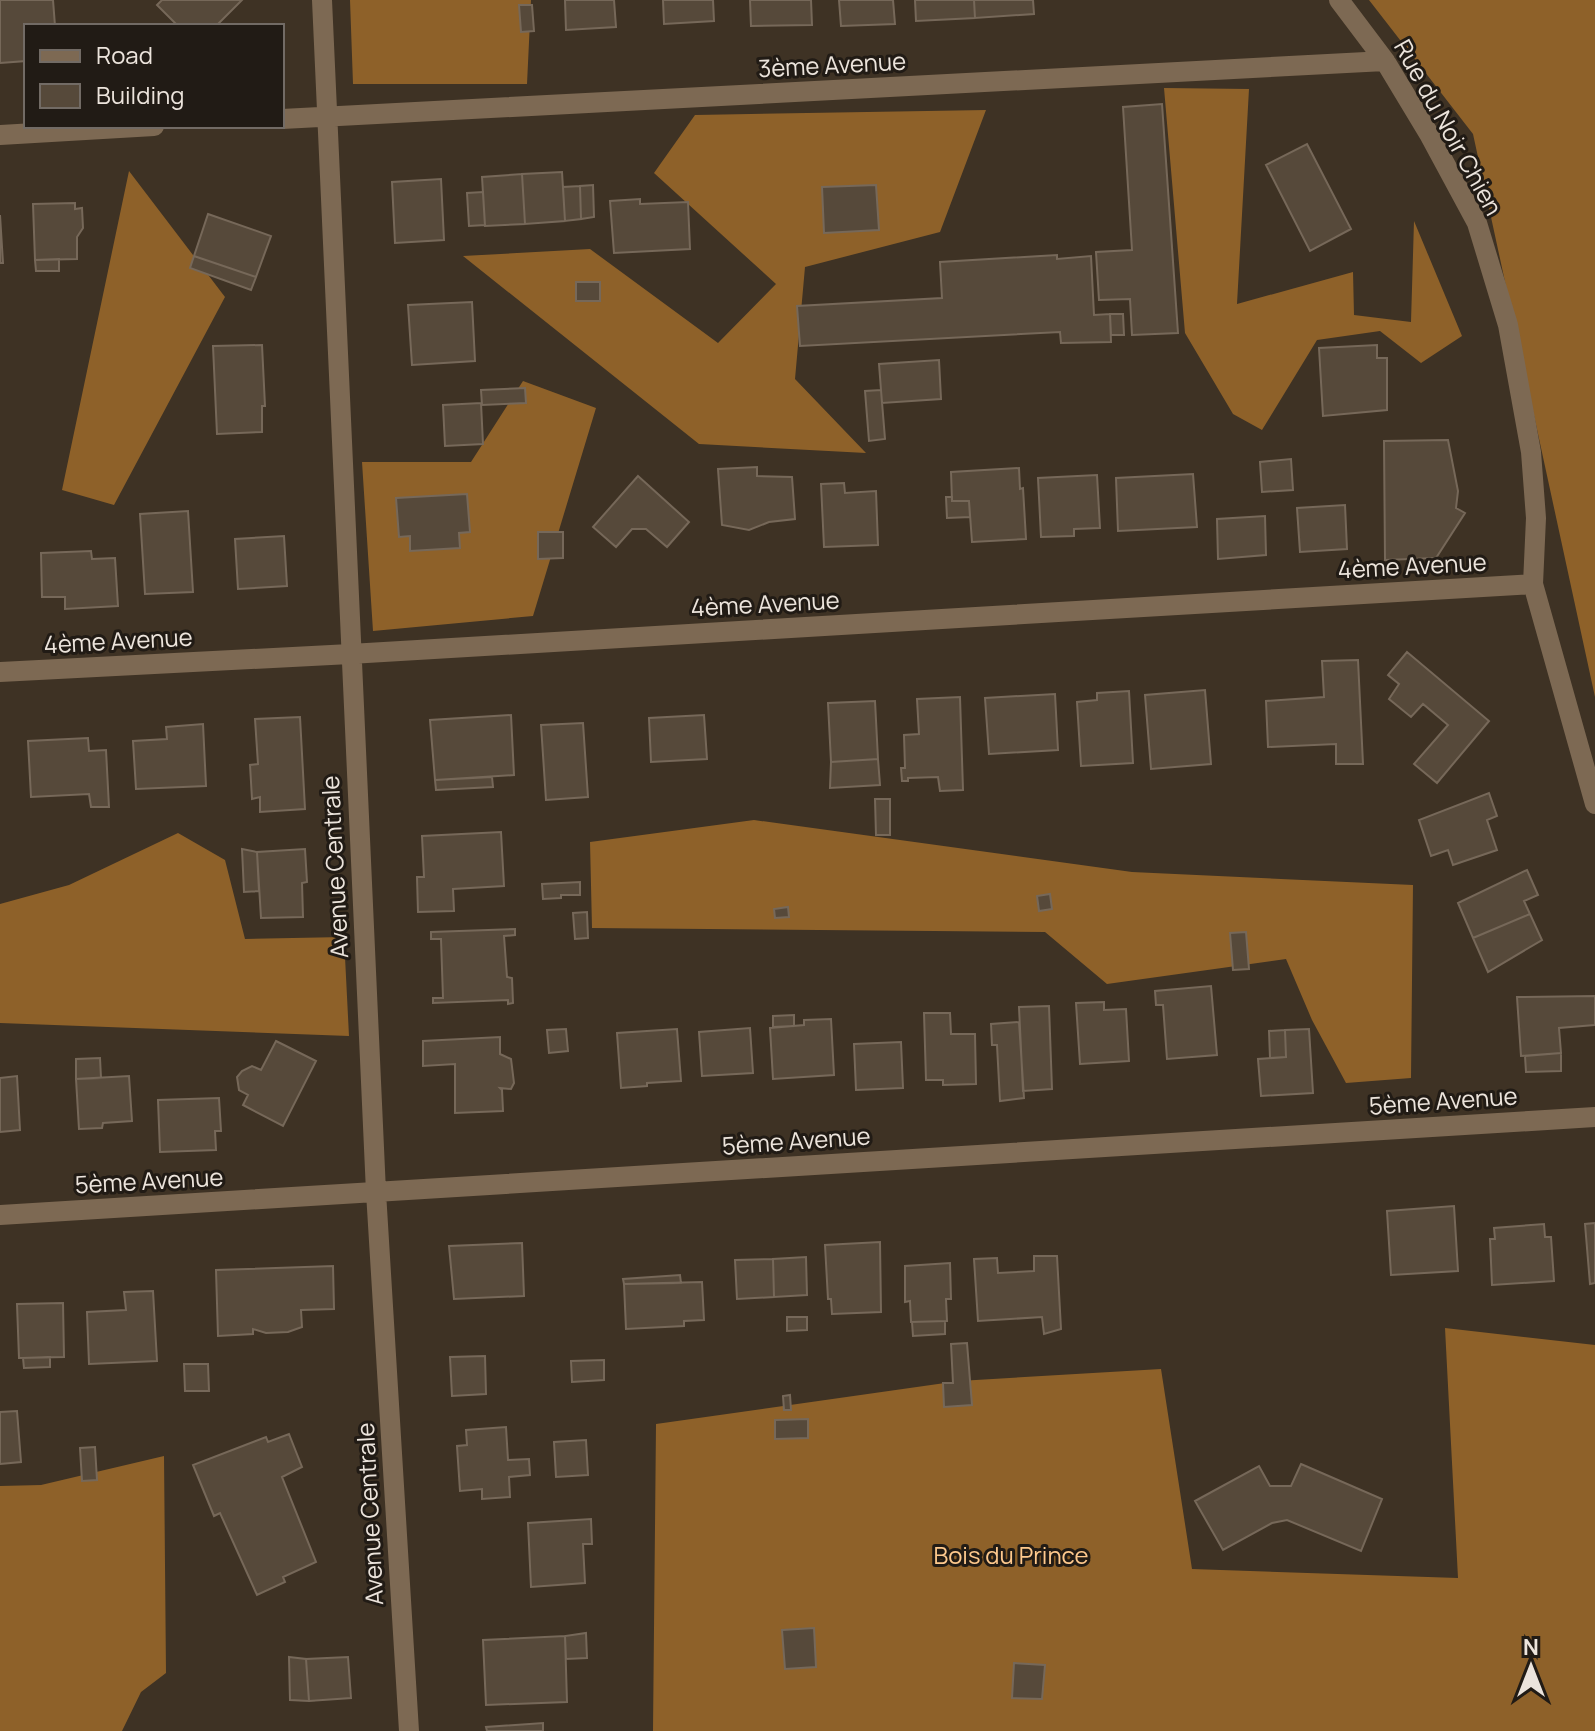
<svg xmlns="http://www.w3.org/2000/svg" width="1595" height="1731" viewBox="0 0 1595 1731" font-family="Manrope,sans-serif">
<rect width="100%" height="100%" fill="#3e3224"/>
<path fill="#8e6129" d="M350 0H531L527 84H353Z
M1369 0H1595V697L1473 134Z
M1164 88 1249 89 1237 304 1353 272 1354 315 1411 322 1414 221 1462 336 1421 363 1380 331 1317 340 1262 430 1233 414 1185 333Z
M986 110 940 232 805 267 795 379 866 453 699 444 463 256 590 249 718 343 776 284 654 173 695 115Z
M129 171 225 297 114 505 62 490Z
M523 381 596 408 533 616 373 631 362 462H471Z
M754 820 1132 872 1413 885 1411 1078 1346 1083 1312 1020 1286 959 1107 984 1045 932 592 928 590 842Z
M178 833 225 860 245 939 344 937 349 1036 0 1023V904L69 885Z
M1445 1328 1595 1345V1731H653L656 1424 959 1381 1161 1369 1192 1569 1458 1578Z
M164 1456 166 1673 141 1692 122 1731H0V1486L41 1485Z"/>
<path fill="#56493a" stroke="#766859" stroke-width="2" d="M0 0H53L55 26H26V61L0 63Z
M162 0H242L216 26H178L157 5Z
M565 0H614L616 27 566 30Z
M663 0H713L714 21 664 24Z
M750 0H811L812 25 751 26Z
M839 0H893L895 24 841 26Z
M915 0H974L975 18 916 21Z
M974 0H1033L1034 14 975 18Z
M519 5H532L534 31 521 32Z
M1162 104 1178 333 1132 335 1130 299 1099 300 1096 252 1132 250 1123 107Z
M1307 144 1351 229 1310 251 1266 165Z
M562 172 565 221 525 224 522 174Z
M522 174 525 224 485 226 482 177Z
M441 179 444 240 395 243 392 182Z
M593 185 594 217 581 219 580 186Z
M876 185 879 230 824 233 822 187Z
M580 186 581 219 565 221 563 187Z
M483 192 485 225 469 226 467 193Z
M640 199V204L688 202 690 249 614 253 610 201Z
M75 203V209L82 208 83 228 77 237V259L35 260 33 204Z
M208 214 271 236 256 277 194 256Z
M0 215 3 263H0Z
M1057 255V259L1091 256 1094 315 1110 314 1111 342 1061 343 1060 332 800 346 797 306 942 298 940 262Z
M194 256 256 277 251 290 190 268Z
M59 259V271H36L35 260Z
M576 282H600V301H576Z
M472 302 475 361 412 365 408 305Z
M1110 314H1123L1124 335H1111Z
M262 345 265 406H262V432L217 434 213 346Z
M1377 345V358H1387V410L1323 416 1319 348Z
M939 360 941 399 882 403 879 364Z
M525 388 526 403 482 405 481 390Z
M881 390 885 439 869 441 865 391Z
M481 403 483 444 445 446 443 405Z
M1448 440 1458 491 1456 508 1465 513 1436 558 1385 560 1384 441Z
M1291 459 1293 490 1262 492 1260 462Z
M757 467V476L792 477 795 519 769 522 749 530 722 525 718 469Z
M1019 468 1020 489 1023 488 1026 539 972 542 969 501H952L951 472Z
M1193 474 1197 527 1118 531 1116 478Z
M1097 475 1100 528 1074 529V536L1041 537 1038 478Z
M638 476 689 522 667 547 646 529H632L616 547 593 527Z
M844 483 845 493 876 491 878 545 824 547 821 484Z
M467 494 470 532 459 533 460 548 410 551V536L399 537 396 498Z
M946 497H952V501H969L970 517 947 518Z
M1345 505 1347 549 1300 552 1297 508Z
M188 511 193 592 145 594 140 514Z
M1265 516 1266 555 1218 559 1217 519Z
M538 532H563V558L538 559Z
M284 536 287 586 238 589 235 539Z
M91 551 92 559 115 558 118 606 65 609V597H42L41 553Z
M1407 652 1489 721 1437 783 1414 764 1448 725 1423 704 1411 717 1389 699 1399 684 1388 675Z
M1358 660 1363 764H1336V744L1268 747 1266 701 1324 697 1322 661Z
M1205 690 1211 764 1151 769 1145 695Z
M1129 691 1133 763 1081 766 1077 702 1097 700V693Z
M1055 694 1058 750 989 754 985 698Z
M960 697 963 790 940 791 938 777 908 778V781H902L901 768H905L904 735 919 734 917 699Z
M875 701 878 759 831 762 828 703Z
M511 715 514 775 435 780 430 720Z
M704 715 707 759 651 762 649 718Z
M300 717 305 809 260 812V797L252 799 250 765 258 764 255 719Z
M583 723 588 797 546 800 541 725Z
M203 724 206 786 136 789 133 741 167 739 166 727Z
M88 738 89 751 106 750 109 807H91L89 794 31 797 28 741Z
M878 759 880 785 830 788 831 762Z
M492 777 493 787 436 790 435 780Z
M1489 793 1497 816 1487 820 1497 850 1453 865 1448 850 1431 856 1419 820Z
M875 799H890V835H876Z
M501 832 504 886 453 889 454 911 418 912 417 877H424L422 836Z
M242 849 257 852 259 891 244 892Z
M305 849 307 882 302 883 303 917 261 918 257 852Z
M1527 870 1538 895 1524 901 1530 914 1473 938 1458 903Z
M580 882V895H561V898L543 899 542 884Z
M1050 894 1052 909 1039 911 1037 896Z
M788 907 789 917 775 918 774 909Z
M587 912 588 938 575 939 573 913Z
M1530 914 1542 940 1488 972 1473 938Z
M515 929V935L504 936 507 977 512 978 513 1003 508 1004V1000L433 1003V998H443L441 939H431V932Z
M1246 932 1249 969 1233 970 1230 933Z
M1211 986 1217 1055 1167 1059 1163 1005H1156L1155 991Z
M1595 996V1025L1559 1028 1561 1053 1521 1056 1517 997Z
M1104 1002V1010L1126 1009 1129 1061 1080 1064 1076 1003Z
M1049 1006 1052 1089 1023 1091 1019 1007Z
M924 1013H950L951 1034H975L976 1084 943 1085V1080H926Z
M794 1015V1026L773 1027V1016Z
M831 1019 834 1075 773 1079 770 1028 804 1025V1020Z
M1019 1022 1024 1098 1000 1101 997 1045H992L991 1024Z
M750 1028 753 1073 702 1076 699 1032Z
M566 1029 568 1051 549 1053 547 1030Z
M677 1029 681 1081 647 1083V1086L621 1088 617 1033Z
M1309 1029 1313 1093 1261 1096 1258 1059 1286 1057 1285 1030Z
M1285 1030 1286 1057 1270 1058 1269 1031Z
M500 1037V1054L511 1059 514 1083 511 1089 500 1088 502 1090 503 1111 455 1113V1064L423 1066V1041Z
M276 1041 316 1061 283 1126 243 1105 248 1095 239 1090 237 1077 242 1071 252 1066 261 1070Z
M901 1042 903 1088 856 1090 854 1044Z
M1561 1053V1071L1526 1072 1525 1056Z
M100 1058 101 1078 76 1079V1059Z
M17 1076 20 1130 0 1132V1078Z
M129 1076 132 1121 103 1123 102 1128 79 1129 76 1079Z
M219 1098 221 1131H215L216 1150 160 1152 158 1100Z
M1454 1206 1458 1271 1391 1275 1387 1211Z
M1595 1223V1283L1590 1284 1585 1224Z
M1544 1224 1545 1237H1551L1554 1281 1492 1285 1490 1239H1495L1494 1228Z
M880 1242 881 1312 832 1314 831 1299H828L825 1245Z
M522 1243 524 1296 454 1299 449 1246Z
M1034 1256H1057L1061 1329 1044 1334 1042 1317 978 1321 974 1259 997 1258 998 1273 1034 1271Z
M806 1257 807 1295 774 1297 773 1259Z
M773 1259 774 1297 737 1299 735 1260Z
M950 1263 951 1299H946L947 1321 911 1322 910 1301 905 1302V1266Z
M333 1266 334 1309 301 1310 302 1327 288 1332 266 1333 253 1329V1334L218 1336 216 1270Z
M680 1275 681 1283 624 1284 623 1279Z
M702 1282 704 1320 684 1321V1326L626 1329 624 1284Z
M153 1291 157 1361 89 1364 87 1312 126 1310 124 1292Z
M63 1303 64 1357 19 1358 17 1304Z
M787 1317H807V1330L787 1331Z
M945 1321V1334L913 1336 912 1322Z
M967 1343 972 1405 944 1407 943 1383H953L951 1344Z
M485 1356 486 1394 452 1396 450 1357Z
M50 1357V1367L24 1368 23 1358Z
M604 1360V1380L572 1382 571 1361Z
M184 1364H208L209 1391H185Z
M790 1395 791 1410H784L783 1396Z
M17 1411 21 1462 0 1464V1412Z
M808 1419V1438L775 1439V1420Z
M506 1427 508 1460 529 1459 530 1475 509 1477 510 1497 482 1499V1489L460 1491 457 1446 467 1445 466 1430Z
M289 1434 302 1467 282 1477 316 1562 283 1577 285 1582 257 1595 220 1513 214 1516 193 1465 266 1437 268 1442Z
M586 1440 588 1475 556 1477 554 1442Z
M95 1447 97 1480 82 1481 80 1448Z
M1301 1464 1382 1499 1361 1551 1287 1520 1272 1523 1223 1550 1195 1501 1259 1466 1270 1486H1291Z
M591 1519 592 1544H583L585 1583 531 1587 528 1523Z
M814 1628 816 1667 785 1669 782 1630Z
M586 1633 587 1658 566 1659 565 1636Z
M565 1636 567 1702 486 1705 483 1640Z
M289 1657 306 1659 309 1701 290 1700Z
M348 1657 351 1698 309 1701 306 1659Z
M1014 1663 1045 1665 1042 1699 1012 1698Z
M543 1723V1731H487L486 1727Z"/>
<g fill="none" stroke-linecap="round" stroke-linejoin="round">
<path stroke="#7d6953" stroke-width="20" d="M322 0 376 1192 409 1731
M1339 0 1385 61 1429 134 1477 223 1508 325 1531 452 1536 518 1533 584 1595 804
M282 119 1385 61
M0 135 154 126
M0 672 350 654 1533 584
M0 1215 1595 1117"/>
</g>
<g text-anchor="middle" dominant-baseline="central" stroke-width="6" stroke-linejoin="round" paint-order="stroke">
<g font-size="24" fill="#ece4dc" stroke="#211b15">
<text transform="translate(832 64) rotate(-3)">3ème Avenue</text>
<text transform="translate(1449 127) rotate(61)">Rue du Noir Chien</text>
<text transform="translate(1412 565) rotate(-3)">4ème Avenue</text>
<text transform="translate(765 603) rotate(-3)">4ème Avenue</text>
<text transform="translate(118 640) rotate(-3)">4ème Avenue</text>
<text transform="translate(334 867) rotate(-93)">Avenue Centrale</text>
<text transform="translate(1443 1100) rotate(-4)">5ème Avenue</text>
<text transform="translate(796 1140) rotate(-4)">5ème Avenue</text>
<text transform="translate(149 1180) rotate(-3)">5ème Avenue</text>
<text transform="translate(369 1514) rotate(-93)">Avenue Centrale</text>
</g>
<g font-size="24" fill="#fec98d" stroke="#211b15">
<text x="1011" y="1554">Bois du Prince</text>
</g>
</g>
<rect x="24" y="24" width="260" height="104" fill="#211b15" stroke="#726b65" stroke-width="2"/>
<rect x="40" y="50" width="40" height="12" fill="#7d6953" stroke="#726b65" stroke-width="2"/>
<text x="96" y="64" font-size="24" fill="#ece4dc">Road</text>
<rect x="40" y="84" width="40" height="24" fill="#56493a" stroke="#726b65" stroke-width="2"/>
<text x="96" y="104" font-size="24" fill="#ece4dc">Building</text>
<g transform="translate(1531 1667)" stroke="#211b15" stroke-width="6" paint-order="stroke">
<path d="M0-6L14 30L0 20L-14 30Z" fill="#ece4dc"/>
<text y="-12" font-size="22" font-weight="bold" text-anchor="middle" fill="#ece4dc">N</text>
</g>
</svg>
